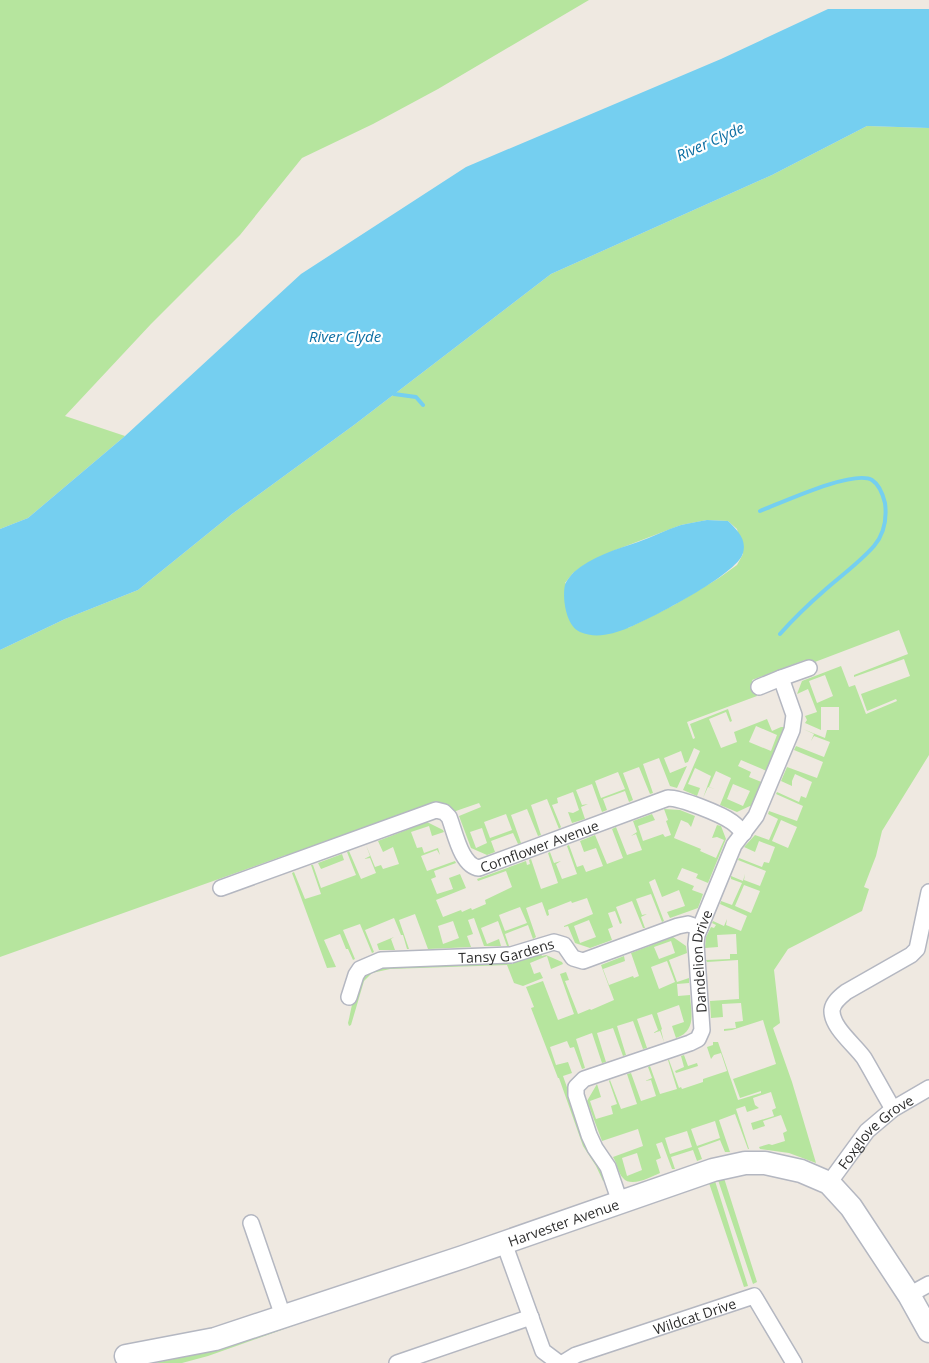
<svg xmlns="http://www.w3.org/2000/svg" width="929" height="1363" viewBox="0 0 929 1363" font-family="'Open Sans',sans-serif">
<rect width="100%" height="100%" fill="#efe9e1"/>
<path fill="#b6e59e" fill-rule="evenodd" d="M0 0H589L438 89 373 124 302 158 240 235 151 324 65 416 125 436 28 518 0 529Z
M867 126 929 128V755L882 831 876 856 864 887 869 889 862 911 788 949 774 970 780 1023 773 1028 792 1082 816 1163 789 1153 760 1149 759 1147 769 1144 772 1145 785 1141 783 1133 787 1131 781 1115 763 1121 765 1126 753 1130 751 1123 774 1116 772 1110 776 1108 771 1092 753 1098 755 1105 759 1108 747 1112 745 1106 736 1109 749 1149H748L735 1114 719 1120 730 1152H725L720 1140 698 1148 702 1159 697 1161 693 1150 671 1157 675 1169H672L662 1142 656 1144 661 1158 656 1160 660 1173C651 1177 631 1188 623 1178 618 1173 617 1163 613 1157L643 1146 638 1129 602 1141 587 1101 597 1084 601 1097 590 1101 596 1119 613 1114 611 1106 617 1104 609 1081 610 1080 621 1109 637 1104 627 1074 631 1073 641 1101 656 1096 651 1080 645 1081 652 1078 648 1067 650 1066 660 1094 677 1089 668 1060H669L679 1088 681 1087 682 1089 703 1082V1079L727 1071 721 1053 714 1055 711 1059 707 1047 713 1045V1042H718L738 1100 761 1093V1091L740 1098 733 1079 776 1064 763 1020 732 1030 724 1031V1029L736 1028 735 1022 743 1021 741 1003 722 1004 723 1017 711 1018 710 1001 739 999 738 960 707 962 706 960 730 959V954H737L736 934 717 935 718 947 705 948 706 937 711 927 714 928 716 925 712 923 713 921 724 926 727 919 726 925 741 931 747 916 720 904 721 901 732 905 742 883 731 879V876L743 881 745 874 744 880 760 886 766 871 738 860 739 858 762 867 764 862 769 863 775 847 759 841 755 852 744 847 755 835 769 840 778 819 768 814 769 811 797 821 803 806 776 794 777 792 799 802 801 796 806 798 812 782 795 774 792 781V786L781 781 787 767 817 778 823 762 794 750 796 746 824 757 830 742 814 736 811 741 814 734 803 729 825 738 827 730H839V707H821V730L805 723 807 720 805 716 817 712 808 689 797 694 802 681 841 666 849 687 855 685 866 714 897 701 896 699 867 711 861 694 910 676 904 659 854 677V675L908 654 899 630 807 665 805 660 752 680 757 696 687 722 693 739 695 738 690 724 728 709 732 721 730 722 726 712 709 719 721 748 737 742 734 732 767 719 772 731 781 727H787L769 772 741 760 738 766 751 772 749 777 764 783 754 807 750 806 737 812 720 805 731 778 716 771 709 787 715 789 708 787 703 798 711 776 695 768 688 784 700 788 697 796 683 790 700 751 694 748 688 762 685 763 681 751 664 758 670 773 687 766 677 788 670 786 659 758 643 764 653 793 650 794 639 767 623 773 633 800 629 802 625 791 603 799 607 810 602 812 592 784 576 790 582 805 588 804 581 807 585 819 572 823 568 812 573 813 579 810 573 792 557 798 558 803 552 805 561 827 559 829 547 799 531 805 541 835 538 836 527 809 511 815 521 843 518 844 513 833 491 841 495 852 487 855 471 848 459 816 481 807 479 803 453 812 452 809 437 802 289 858 288 860 286 855 0 957V650L65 619 138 590 232 514 354 425 551 274 772 175ZM707 520 728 521 737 529 743 554 737 565 719 578 674 605 628 628 565 583 573 573 583 566 613 551 681 525ZM825 675 833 696 817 703 809 681ZM756 726 777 735 771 751 749 742ZM618 772 625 789 601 798 595 781ZM733 784 750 791 743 806 727 799ZM506 814 512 830 490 838 484 822ZM781 820 797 827 788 848 772 841ZM482 828 487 843 476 848 470 832ZM744 885 760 891 751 913 735 906ZM715 1121 720 1138 697 1146 691 1129ZM687 1131 692 1147 670 1154 665 1138ZM637 1153 642 1170 627 1176 622 1158Z
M664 809 680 810 695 816 691 827 688 823 681 820 674 838 701 849 700 851 716 858 724 840 717 837 712 838 717 825 721 826 726 839 708 883 696 878 698 874 682 868 677 879 694 886 692 890 703 894 698 908 670 918 667 912 685 906 679 890 662 897 655 879 649 882 664 921 662 922 651 894 636 899 642 915 647 914 641 917 645 928H643L632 901 616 907 622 923 620 924 615 911 608 913 613 927 608 929 612 940 590 948 575 943 568 926 564 927V926L593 914 587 898 572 903 571 901 548 910 549 915 547 916 542 902 526 908 536 937 533 939 528 925 505 934 509 946H507L498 921 481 928 487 944 499 939 501 946H484L474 918 468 920 473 934 467 936 471 947 428 949 415 914 399 920 409 949H407L403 935H401L394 918 365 930 374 952 372 953 360 924 343 930 355 959 353 960 348 949H346L340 934 324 940 336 967 327 968 292 873 294 872 305 899 321 894 311 865H313L321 888 356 875 347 852 349 851 361 879 376 873 370 858 364 859 370 856 366 845 375 867 381 865 383 869 399 864 393 847 383 852 378 841 427 822 443 830 444 832 432 836 429 826 411 832 417 848 422 847 424 853 449 844 438 848 440 855 437 850 421 856 427 871 455 861 456 863 434 871 436 877 431 879 437 894 453 889 449 878 460 874 466 888 436 900 443 917 461 910 462 912 471 908 472 910 486 904 485 900 512 887 506 871 478 881 477 879 526 861 527 865 530 864 529 860 531 859 541 889 558 883 548 853 550 852 554 863 561 861 556 864 562 879 577 874 567 846 569 845 577 867 583 865 586 872 603 866 596 848 584 852 580 841 595 835 607 864 623 858 612 829 616 827 627 855 642 850 636 834 631 836 637 832 633 821 652 814 655 820 638 826 643 841 663 834 665 837 671 835 666 821 668 820ZM520 907 527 923 505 931 499 915ZM589 920 596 937 580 943 574 926ZM453 921 459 938 443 944 438 926Z
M342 854 344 860 321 869 318 863Z
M394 937 391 939 395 950H379L377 944Z
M673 937 686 946 687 953 669 960 677 982 689 978V983L677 984 678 996 690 995C691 1012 697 1031 676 1038L672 1026 684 1022 679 1005 657 1013 662 1029 661 1030 664 1042 660 1031 653 1033 658 1030 652 1014 637 1019 647 1048 643 1049 633 1021 617 1026 626 1055 623 1056 613 1028 597 1033 606 1062 602 1063 592 1033 576 1039 585 1068 582 1069 574 1047 570 1048 567 1041 550 1047 556 1065 568 1062 572 1073 563 1076 587 1144 607 1180 603 1181 596 1166 583 1146 559 1078H558L531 1008 534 1007 526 987 543 981 558 1020 574 1014 560 974 566 972 569 980 565 981 578 1014 590 1009 591 1010 614 1000 601 965 624 956 625 961 603 969 609 985 633 976 634 978 639 976 631 953ZM671 941 675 953 659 959 654 947ZM667 961 675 982 659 989 651 967Z
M540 952 542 956 546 955 562 962 563 964 551 969 547 956 530 963 534 974 540 972 543 978 523 986 514 983 507 965 390 969 372 973 364 981 351 1025 349 1026 348 1023C353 1004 355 976 376 968L509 961 510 964H513V960Z
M684 1055 688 1066 697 1063 698 1066 676 1073 675 1071 684 1067 681 1056Z
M724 1178 757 1282 753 1284 718 1180Z
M715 1181 748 1286 744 1287 709 1183Z
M315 1318 208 1356 182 1363H155L216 1350Z"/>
<path fill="#75cff0" d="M828 9H929V128L867 126 772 175 551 274 354 425 232 514 138 590 65 619 0 650V529L28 518 125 436 301 274 466 167 721 59Z
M707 520 728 521C737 530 747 539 743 553 738 574 650 619 628 628 613 634 596 639 580 632 566 626 562 598 565 585 566 581 571 575 574 572 591 557 617 549 638 542 652 537 666 530 681 525 689 523 698 522 707 520Z"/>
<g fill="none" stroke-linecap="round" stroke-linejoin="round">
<path stroke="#75cff0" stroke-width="4" d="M394 394 416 397 423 405
M760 511C781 503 854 469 872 480 880 485 883 495 885 503 887 519 885 533 874 546 860 562 842 575 826 589 810 603 794 618 780 634"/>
<defs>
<g id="street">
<path d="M759 687 781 678"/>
<path id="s1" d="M221 888 436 810 444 812 449 817C455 832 461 866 479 868L668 798C681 798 721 814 732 822 736 825 740 829 744 833"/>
<path id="s2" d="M349 997 356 975 360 969 381 960 511 955 554 942 564 945 573 958 583 961 678 926 688 924 700 928"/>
<path d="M893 1109C883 1092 874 1075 864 1058 855 1045 831 1027 832 1010 833 1002 841 996 846 992L911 955 917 949 929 892"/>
<path id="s3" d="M829 1183 867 1131 893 1109 929 1088"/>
<path id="s4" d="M620 1202 608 1167 595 1148 589 1135 576 1095V1087L584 1079 690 1043 698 1039 702 1030 696 944 697 935 734 845 756 816 792 730 794 715 781 678 809 668"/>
<path d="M251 1223 283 1316"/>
<path d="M504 1243 543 1351 559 1363"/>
<path d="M909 1295 929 1284"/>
<path d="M397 1363 531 1317"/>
<path id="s5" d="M563 1363 576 1355 754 1296 794 1363"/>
</g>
<g id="secondary">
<path id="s6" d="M126 1356 215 1339 463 1257 713 1170 745 1163H765L801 1171 829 1183 851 1207 909 1295 929 1331"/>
</g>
</defs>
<use href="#street" stroke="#b4b7c1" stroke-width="18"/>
<use href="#secondary" stroke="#b4b7c1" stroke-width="25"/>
<use href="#street" stroke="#fff" stroke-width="15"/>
<use href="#secondary" stroke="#fff" stroke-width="22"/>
</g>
<g text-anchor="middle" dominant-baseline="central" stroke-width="4.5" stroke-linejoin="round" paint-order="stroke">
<g font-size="14" fill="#2e2e2e" stroke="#fff">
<text stroke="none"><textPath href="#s1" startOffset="370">Cornflower Avenue</textPath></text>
<text stroke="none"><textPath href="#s2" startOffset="179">Tansy Gardens</textPath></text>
<text stroke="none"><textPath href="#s4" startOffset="336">Dandelion Drive</textPath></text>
<text stroke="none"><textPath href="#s3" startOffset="70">Foxglove Grove</textPath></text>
<text stroke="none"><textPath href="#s6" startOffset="458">Harvester Avenue</textPath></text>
<text stroke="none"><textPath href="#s5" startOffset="140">Wildcat Drive</textPath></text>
</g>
<g font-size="15" font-style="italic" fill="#0d6fa3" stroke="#fff">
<text transform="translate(710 141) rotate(-24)">River Clyde</text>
<text x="345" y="336">River Clyde</text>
</g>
</g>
</svg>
